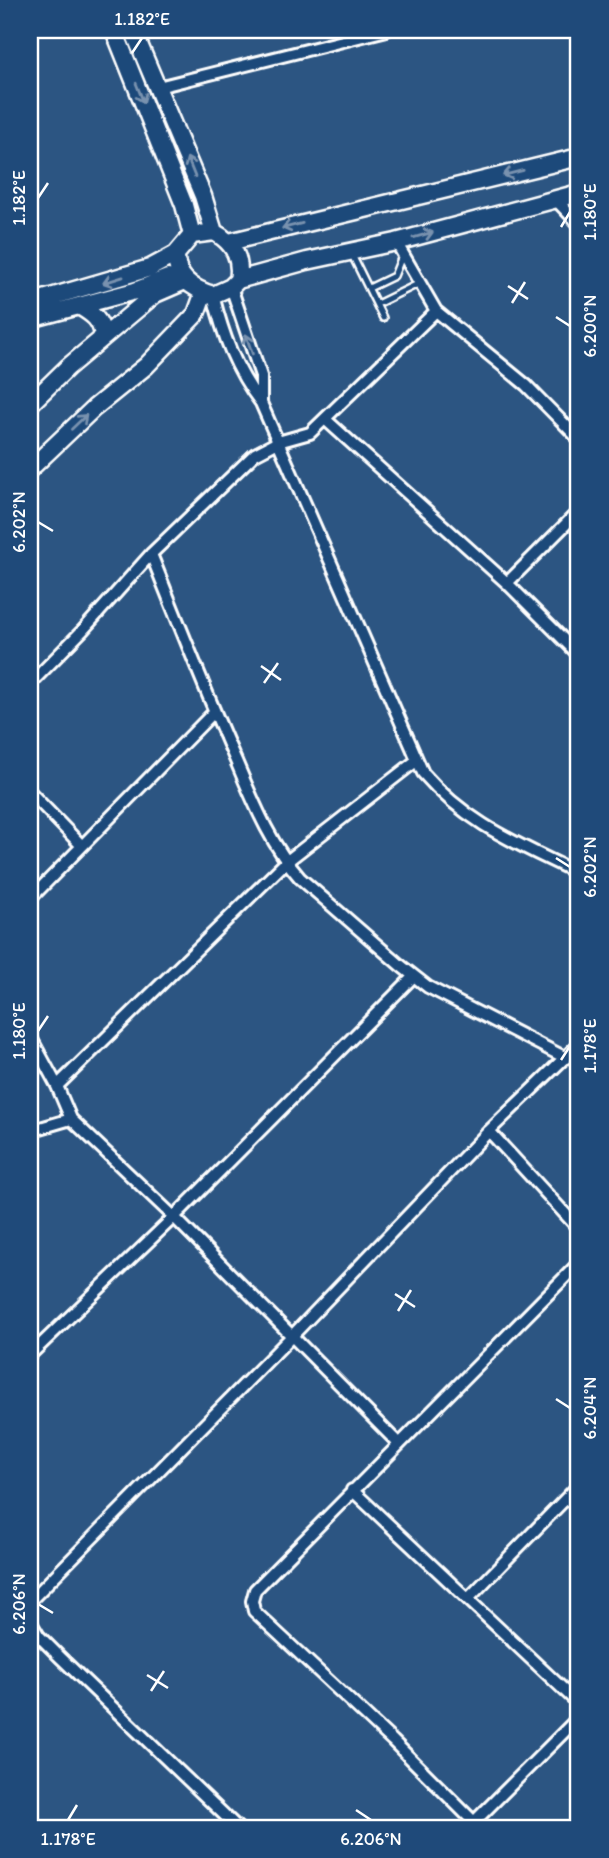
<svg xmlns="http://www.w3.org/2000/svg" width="609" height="1858" viewBox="0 0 609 1858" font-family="Itim,sans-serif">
<rect width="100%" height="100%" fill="#2c5582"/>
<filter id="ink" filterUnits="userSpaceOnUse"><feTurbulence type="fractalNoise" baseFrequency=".0143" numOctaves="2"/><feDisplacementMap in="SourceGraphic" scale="14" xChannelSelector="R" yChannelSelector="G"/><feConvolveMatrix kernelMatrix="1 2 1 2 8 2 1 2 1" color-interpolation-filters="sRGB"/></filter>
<g filter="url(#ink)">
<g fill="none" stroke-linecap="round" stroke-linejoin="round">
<defs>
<path id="lane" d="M352 255 383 318
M369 288 394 276 402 256
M377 304 420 283"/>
<path id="street" d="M158 87 387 30
M555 199 579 224
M396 242 436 311 526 385 579 439
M231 287 261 376V403
M213 295C223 335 235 369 261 403L423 773C468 825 519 844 579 874
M326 420 507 583 579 655
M151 554C179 624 206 693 236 761 254 803 270 844 300 878L400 965 428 987 566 1058
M507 583 579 511
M30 684 83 630 151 554 255 454 278 442 310 433 436 311
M30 792 82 846
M30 899 214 712
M30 1036 57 1086 71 1119 174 1217 399 1444
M57 1086 286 862 416 761
M30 1131 71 1119
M489 1131 579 1229
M30 1355 174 1217 414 976
M352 1490 579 1704
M468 1599 579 1485
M30 1601 291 1337 489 1131 579 1044
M30 1621 39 1636 61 1658 238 1828
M474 1822 579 1717
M480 1828 393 1741 254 1611 252 1601 255 1590 579 1263"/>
<path id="secondary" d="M114 30 184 205 192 235
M133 30 203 196 214 232
M229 242 579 157
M176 254C175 277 192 289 213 295L231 287 238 280 307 261 396 242 579 193
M30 303 150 268 176 254 192 235 214 232C233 242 242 259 238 280
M79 306C92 314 101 319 103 336L101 338
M30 319 135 291 168 278
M30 404 68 367 155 294 185 281
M30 469 94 408 146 366 196 314 204 292"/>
</defs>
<use href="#lane" stroke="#fff" stroke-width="10"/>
<use href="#street" stroke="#fff" stroke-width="16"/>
<use href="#secondary" stroke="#fff" stroke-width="21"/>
<use href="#lane" stroke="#1f4a7a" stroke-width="5"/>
<use href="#street" stroke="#1f4a7a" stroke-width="10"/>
<use href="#secondary" stroke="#1f4a7a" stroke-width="16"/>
</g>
<defs><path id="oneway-shaft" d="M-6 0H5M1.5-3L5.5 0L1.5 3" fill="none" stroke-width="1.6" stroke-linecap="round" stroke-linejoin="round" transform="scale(1.75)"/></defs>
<g stroke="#7992af">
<use href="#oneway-shaft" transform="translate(140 93) rotate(68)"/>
<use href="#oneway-shaft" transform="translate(191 167) rotate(-112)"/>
<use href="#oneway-shaft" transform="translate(513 173) rotate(166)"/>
<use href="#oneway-shaft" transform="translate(292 226) rotate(166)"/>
<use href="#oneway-shaft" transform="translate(423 235) rotate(-16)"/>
<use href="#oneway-shaft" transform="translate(113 280) rotate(163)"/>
<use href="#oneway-shaft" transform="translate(249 344) rotate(-109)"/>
<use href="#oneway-shaft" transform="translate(79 422) rotate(-44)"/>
</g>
</g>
<path fill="none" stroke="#fff" stroke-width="2.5" d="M132 53 142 38M38 198 48 183M561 227 570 212M508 286 528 299M512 303 525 282M556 317 570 326M38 522 53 531M261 666 281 680M264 683 278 663M556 858 570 867M38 1031 48 1016M561 1060 570 1046M395 1294 415 1307M398 1311 411 1290M556 1399 570 1408M38 1604 53 1613M147 1675 168 1688M151 1691 164 1671M356 1810 371 1820M68 1820 77 1805"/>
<rect width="609" height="1858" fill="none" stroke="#1f4a7a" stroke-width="77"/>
<rect x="38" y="38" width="532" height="1782" fill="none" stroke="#fff" stroke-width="2.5"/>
<g font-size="18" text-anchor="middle" fill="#fff">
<text x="142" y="25">1.182°E</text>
<text transform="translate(19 198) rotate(-90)" y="6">1.182°E</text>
<text transform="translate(590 212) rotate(-90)" y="6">1.180°E</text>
<text transform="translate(590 326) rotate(-90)" y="6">6.200°N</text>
<text transform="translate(19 522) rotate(-90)" y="6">6.202°N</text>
<text transform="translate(590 867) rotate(-90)" y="6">6.202°N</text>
<text transform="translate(19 1031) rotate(-90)" y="6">1.180°E</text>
<text transform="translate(590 1046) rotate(-90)" y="6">1.178°E</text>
<text transform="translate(590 1408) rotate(-90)" y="6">6.204°N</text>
<text transform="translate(19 1604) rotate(-90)" y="6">6.206°N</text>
<text x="68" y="1845">1.178°E</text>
<text x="371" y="1845">6.206°N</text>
</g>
</svg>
